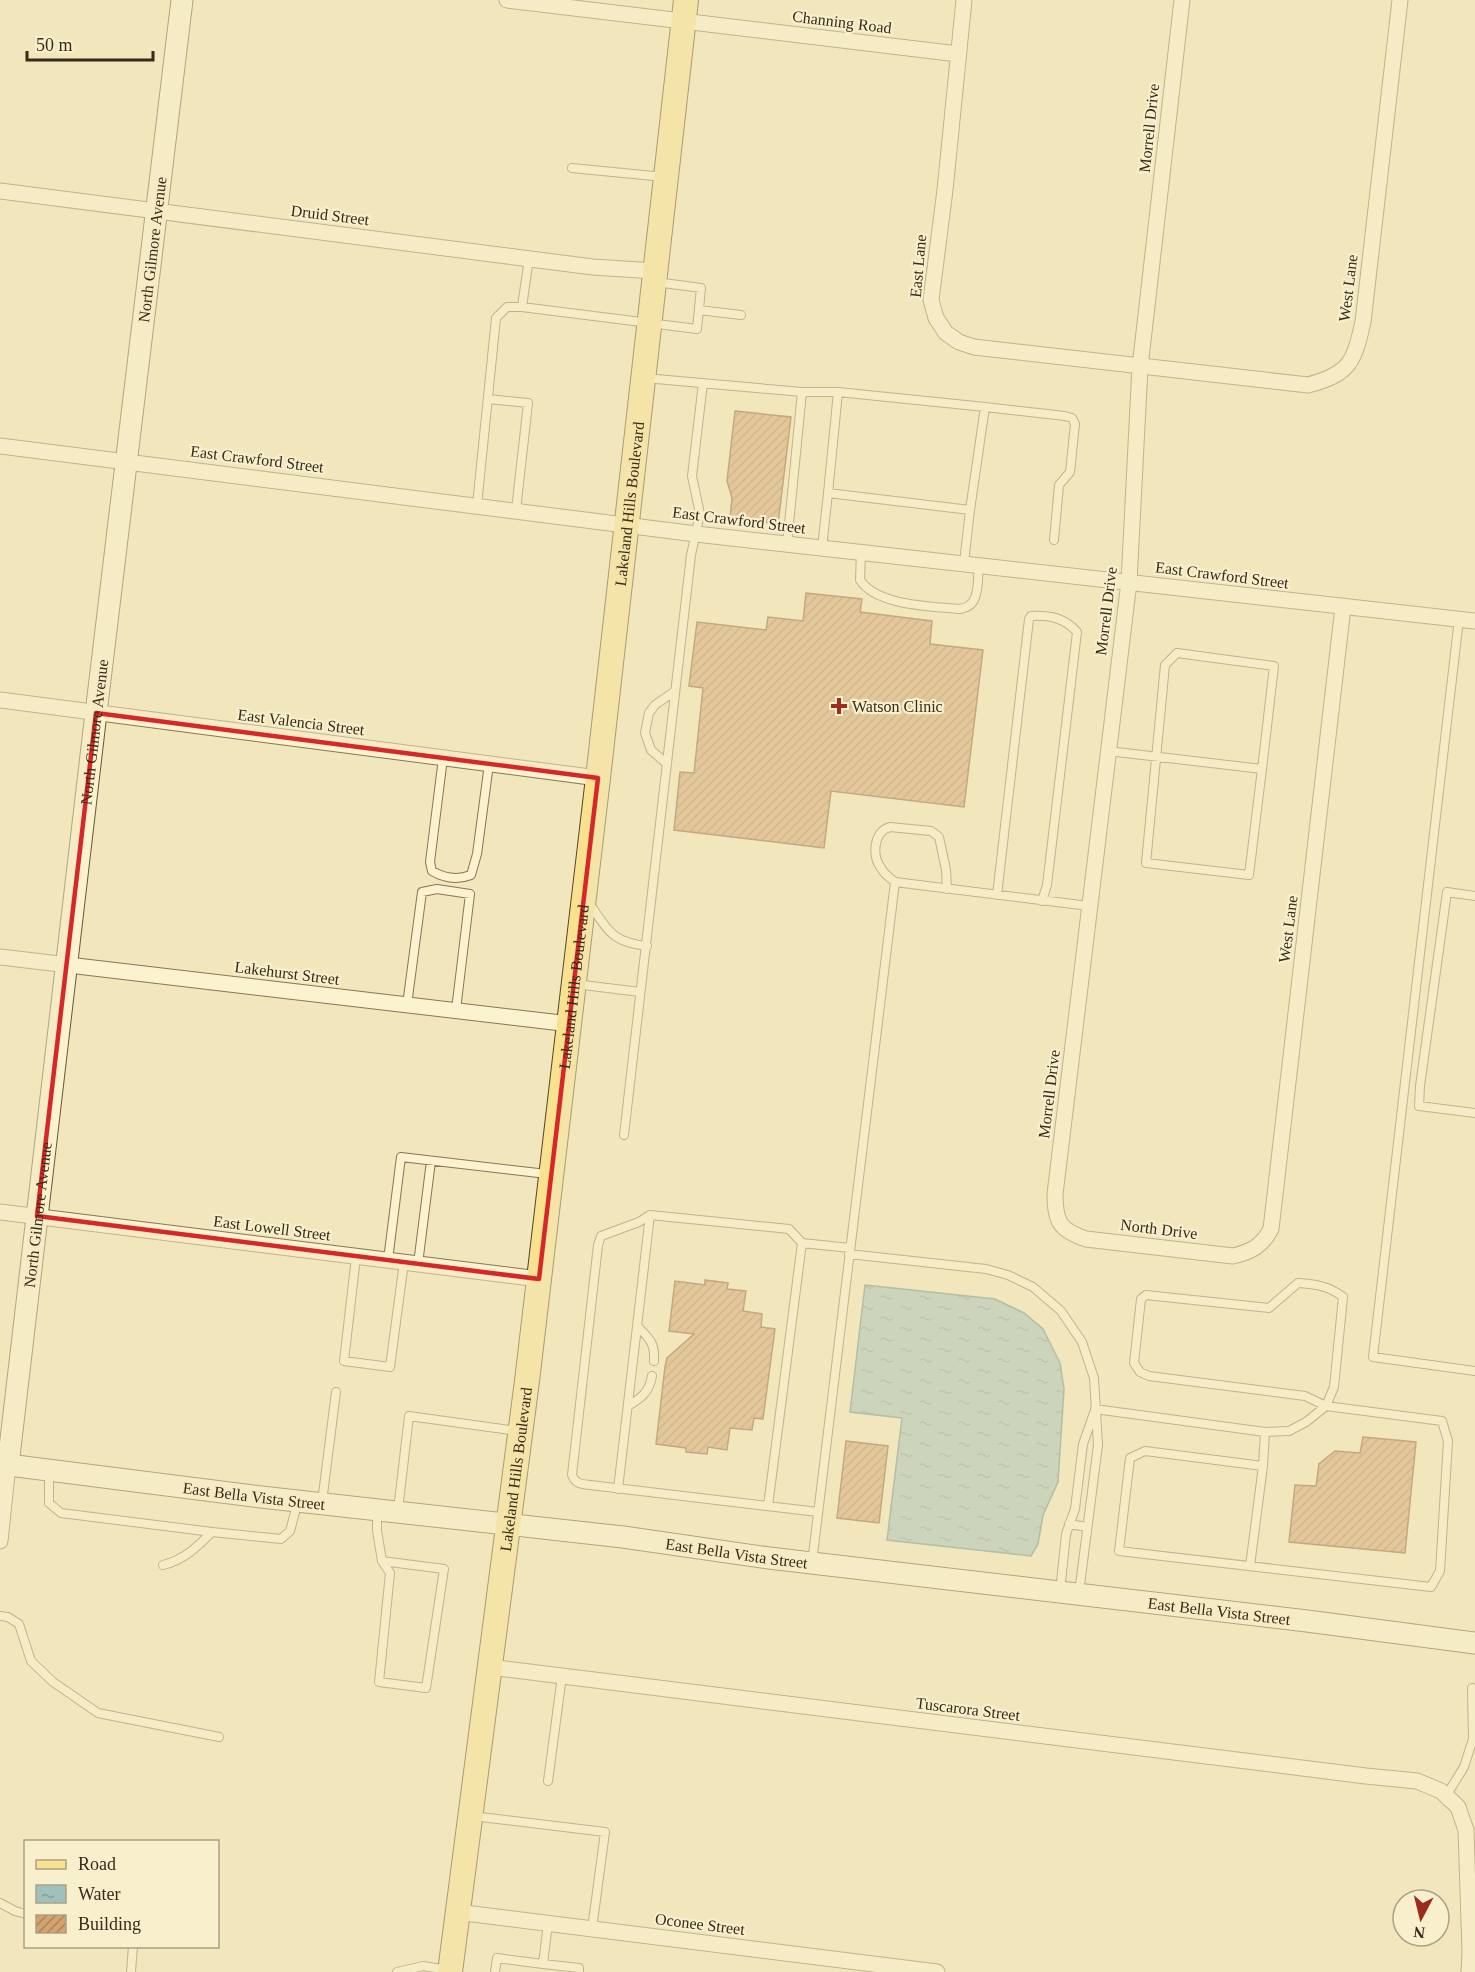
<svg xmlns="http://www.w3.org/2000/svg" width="1475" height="1972" viewBox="0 0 1475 1972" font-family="'Times New Roman',serif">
<defs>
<pattern id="water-ripples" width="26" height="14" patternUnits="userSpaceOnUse" patternTransform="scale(1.5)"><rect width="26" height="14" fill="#a0c1bb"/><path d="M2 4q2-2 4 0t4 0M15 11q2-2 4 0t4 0" fill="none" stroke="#839d97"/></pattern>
<pattern id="building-hatch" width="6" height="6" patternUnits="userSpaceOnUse" patternTransform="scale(1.5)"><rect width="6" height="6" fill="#d2a26f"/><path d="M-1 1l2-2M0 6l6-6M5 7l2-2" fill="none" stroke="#ab845a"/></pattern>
</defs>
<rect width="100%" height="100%" fill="#f1e6bc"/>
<path fill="url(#water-ripples)" stroke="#678f89" stroke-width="1.5" d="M865 1285 995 1299 1024 1313 1043 1329 1060 1363 1064 1389 1058 1482 1043 1515 1038 1544 1031 1556 887 1540 902 1418 850 1412Z"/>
<path fill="url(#building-hatch)" stroke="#8a6139" stroke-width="1.5" d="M735 411 791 417 778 524 730 518 732 498 727 481Z
M806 593 862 599 860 612 932 621 930 644 983 650 964 807 831 791 824 848 674 830 680 772 694 773 703 688 689 686 697 622 766 630 768 617 803 621Z
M705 1280 728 1283 727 1289 746 1291 743 1311 762 1314 761 1327 775 1329 763 1419 754 1418 752 1430 730 1428 727 1450 708 1447 707 1454 686 1452V1448L656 1444 665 1367 667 1358 694 1334 669 1331 675 1281 705 1285Z
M1363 1437 1416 1442 1405 1553 1289 1542 1295 1485 1316 1486 1319 1464 1335 1451 1360 1453Z
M846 1441 888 1446 879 1523 837 1518Z"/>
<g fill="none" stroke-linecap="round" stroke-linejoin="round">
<defs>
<path id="lane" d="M572 168 664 177
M522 307 529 258
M699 310 741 315
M645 378 802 392 787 544
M802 392H838L828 493
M838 392 985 407 970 510
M488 399 528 403 516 510
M985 407 1065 416 1072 418 1075 424 1070 472 1059 485 1054 540
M477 505 496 318 507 307H522L697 329 701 288 656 282
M822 548 828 493 970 510 964 563
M861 552 860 580C877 606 931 606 959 609 981 607 977 583 979 565
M1459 619 1373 1357 1475 1371
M1108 751 1262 769 1249 875 1146 863 1165 665 1177 653 1274 666 1262 769
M443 758 430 862 432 871C444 878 458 880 471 875L477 854 489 764
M667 764 651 750 645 733 649 713 655 705 675 691
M947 889 946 870 939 837 931 831 890 827C873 832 872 856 881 868 884 874 890 878 895 882L1089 906
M997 895 1029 619 1031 616C1050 615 1065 618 1077 632L1047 885 1042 901
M1475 896 1447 892 1420 1086 1419 1106 1475 1113
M589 903C608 930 611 942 647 946
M575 984 640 992
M407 1005 422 892 437 889 470 894 456 1010
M624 1135 691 555 700 514 692 476 703 383
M849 1254 986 1269 1008 1275 1033 1287 1061 1311 1082 1342 1094 1378 1098 1445 1079 1593
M356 1257 344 1361 390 1367 404 1262
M388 1260 401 1157 547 1174
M418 1264 431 1161
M638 1327C650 1339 655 1343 654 1361
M628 1406C641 1398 649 1393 652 1376
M1095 1409 1265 1432 1289 1431 1306 1422 1326 1406 1334 1387 1343 1297C1329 1286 1315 1284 1298 1283L1269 1308 1146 1295 1141 1299 1134 1363 1140 1372 1149 1376 1305 1396 1326 1406 1442 1421 1448 1441 1440 1571 1431 1587 1119 1551 1130 1458 1145 1451 1263 1466
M49 1472V1503L61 1513 212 1532C197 1547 184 1560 163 1565
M618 1489 650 1215
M322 1502 336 1392
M768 1506 802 1243
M398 1510 409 1416 517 1431
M377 1511V1531L382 1561 390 1573 379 1682 426 1688 444 1569 382 1561
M818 1512 590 1485C582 1484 575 1484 572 1475L598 1245 601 1236 639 1222 650 1215 789 1229 802 1243 850 1248
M1069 1524 1087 1527
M212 1532 281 1539 290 1531 298 1501
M812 1563 895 882
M1250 1566 1263 1466 1265 1432
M1060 1592 1066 1534 1075 1509 1083 1444 1094 1413
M0 1616 8 1617 19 1624 31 1661 53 1682 98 1713 219 1737
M548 1781 562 1676
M1446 1796 1464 1767 1473 1739 1472 1688
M472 1816 605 1832 592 1929
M0 1903 15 1911 26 1914
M543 1964 579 1968V1972
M131 1972 133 1946
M397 1972 423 1966 448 1970
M495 1972 497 1958 543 1964 548 1923"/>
<path id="street" d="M507 0 958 54
M964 0 945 190 931 300 936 318 946 333 959 342 974 347 1308 385C1350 374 1354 362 1363 322L1400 0
M1182 0 1140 367 1129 582 1055 1194C1055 1221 1059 1230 1086 1239L1233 1256C1251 1252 1262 1246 1271 1229L1343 607
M0 191 593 267 655 271
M0 446 696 534 1475 621
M0 700 598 778
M0 957 570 1024
M0 1212 539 1279
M0 1541 8 1465
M490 1667 1366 1776 1417 1781 1441 1791 1458 1807 1466 1830 1470 1952 1469 1972
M457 1912 937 1972"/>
<g id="secondary">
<path id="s1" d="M0 1464 261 1497 623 1537 769 1558 1307 1621 1475 1643"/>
<path id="s2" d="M8 1465 96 713 182 0"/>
</g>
<g id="primary">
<path id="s3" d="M450 1972 527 1381 598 778 686 0"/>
</g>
</defs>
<use href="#lane" stroke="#897654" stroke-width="10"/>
<use href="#street" stroke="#897654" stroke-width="17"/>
<use href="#secondary" stroke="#6a5638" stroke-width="23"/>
<use href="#primary" stroke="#564329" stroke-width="26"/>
<use href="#lane" stroke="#fbf2cf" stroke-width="8"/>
<use href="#street" stroke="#fbf2cf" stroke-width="15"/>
<use href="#secondary" stroke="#fbf2cf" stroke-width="21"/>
<use href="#primary" stroke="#f8e28f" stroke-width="24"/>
</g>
<path d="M0 0H1475V1972H0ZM96 713 598 778 539 1279 37 1216Z" fill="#f1e6bc" fill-opacity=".55" fill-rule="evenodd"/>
<path fill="none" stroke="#d62828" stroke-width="4.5" stroke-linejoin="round" d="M96 713 598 778 539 1279 37 1216Z"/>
<path fill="#9c2c20" stroke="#f8efcc" stroke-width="2" d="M836 697h6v6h6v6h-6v6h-6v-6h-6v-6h6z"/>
<g text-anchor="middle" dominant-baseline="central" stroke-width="4.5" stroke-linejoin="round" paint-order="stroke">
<g font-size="16" fill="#372b1a" stroke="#f8efcc">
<text transform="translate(842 22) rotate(7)">Channing Road</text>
<text transform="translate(1149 128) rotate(-84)">Morrell Drive</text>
<text transform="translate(330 215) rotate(7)">Druid Street</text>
<text stroke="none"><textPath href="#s2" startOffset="1224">North Gilmore Avenue</textPath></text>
<text transform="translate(918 266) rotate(-85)">East Lane</text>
<text transform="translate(1348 288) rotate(-83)">West Lane</text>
<text transform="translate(257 459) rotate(7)">East Crawford Street</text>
<text stroke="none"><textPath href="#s3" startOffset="1479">Lakeland Hills Boulevard</textPath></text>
<text transform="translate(739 520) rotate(7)">East Crawford Street</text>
<text transform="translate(1222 575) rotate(7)">East Crawford Street</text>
<text transform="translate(1106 611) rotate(-83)">Morrell Drive</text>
<text transform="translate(301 722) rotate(7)">East Valencia Street</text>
<text stroke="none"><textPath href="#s2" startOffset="738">North Gilmore Avenue</textPath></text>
<text transform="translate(1288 929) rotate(-83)">West Lane</text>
<text transform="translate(287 973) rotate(7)">Lakehurst Street</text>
<text stroke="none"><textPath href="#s3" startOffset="993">Lakeland Hills Boulevard</textPath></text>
<text transform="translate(1049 1094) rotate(-83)">Morrell Drive</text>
<text stroke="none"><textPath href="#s2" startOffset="252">North Gilmore Avenue</textPath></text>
<text transform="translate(272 1228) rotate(7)">East Lowell Street</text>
<text transform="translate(1159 1229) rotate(7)">North Drive</text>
<text stroke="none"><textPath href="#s3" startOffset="507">Lakeland Hills Boulevard</textPath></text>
<text stroke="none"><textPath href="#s1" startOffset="256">East Bella Vista Street</textPath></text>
<text stroke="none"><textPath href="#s1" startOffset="742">East Bella Vista Street</textPath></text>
<text stroke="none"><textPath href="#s1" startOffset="1228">East Bella Vista Street</textPath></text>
<text transform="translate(968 1709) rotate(7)">Tuscarora Street</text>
<text transform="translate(700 1924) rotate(7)">Oconee Street</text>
</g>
<g font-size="16" fill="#372b1a" stroke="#f8efcc" text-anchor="start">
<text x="852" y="706">Watson Clinic</text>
</g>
</g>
<rect x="24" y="1840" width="195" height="108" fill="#f8efcc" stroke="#aba185" stroke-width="1.5"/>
<rect x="36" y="1860" width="30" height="9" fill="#f8e28f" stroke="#aba185" stroke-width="1.5"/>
<text x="78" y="1870" font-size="18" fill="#372b1a">Road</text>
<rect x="36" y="1885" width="30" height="18" fill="url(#water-ripples)" stroke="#aba185" stroke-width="1.5"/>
<text x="78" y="1900" font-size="18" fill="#372b1a">Water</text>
<rect x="36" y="1915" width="30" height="18" fill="url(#building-hatch)" stroke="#aba185" stroke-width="1.5"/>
<text x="78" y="1930" font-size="18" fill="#372b1a">Building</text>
<g transform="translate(1421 1918) rotate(187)"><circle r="28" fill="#f8efcc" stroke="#aba185" stroke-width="1.5"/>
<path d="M0-4.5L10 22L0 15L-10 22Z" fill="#9c2c20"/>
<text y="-9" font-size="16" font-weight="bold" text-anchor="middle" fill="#372b1a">N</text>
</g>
<path d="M27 51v9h126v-9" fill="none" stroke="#372b1a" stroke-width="3"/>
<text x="36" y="51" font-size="18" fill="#372b1a" stroke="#f8efcc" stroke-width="4.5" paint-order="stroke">50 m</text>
</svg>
